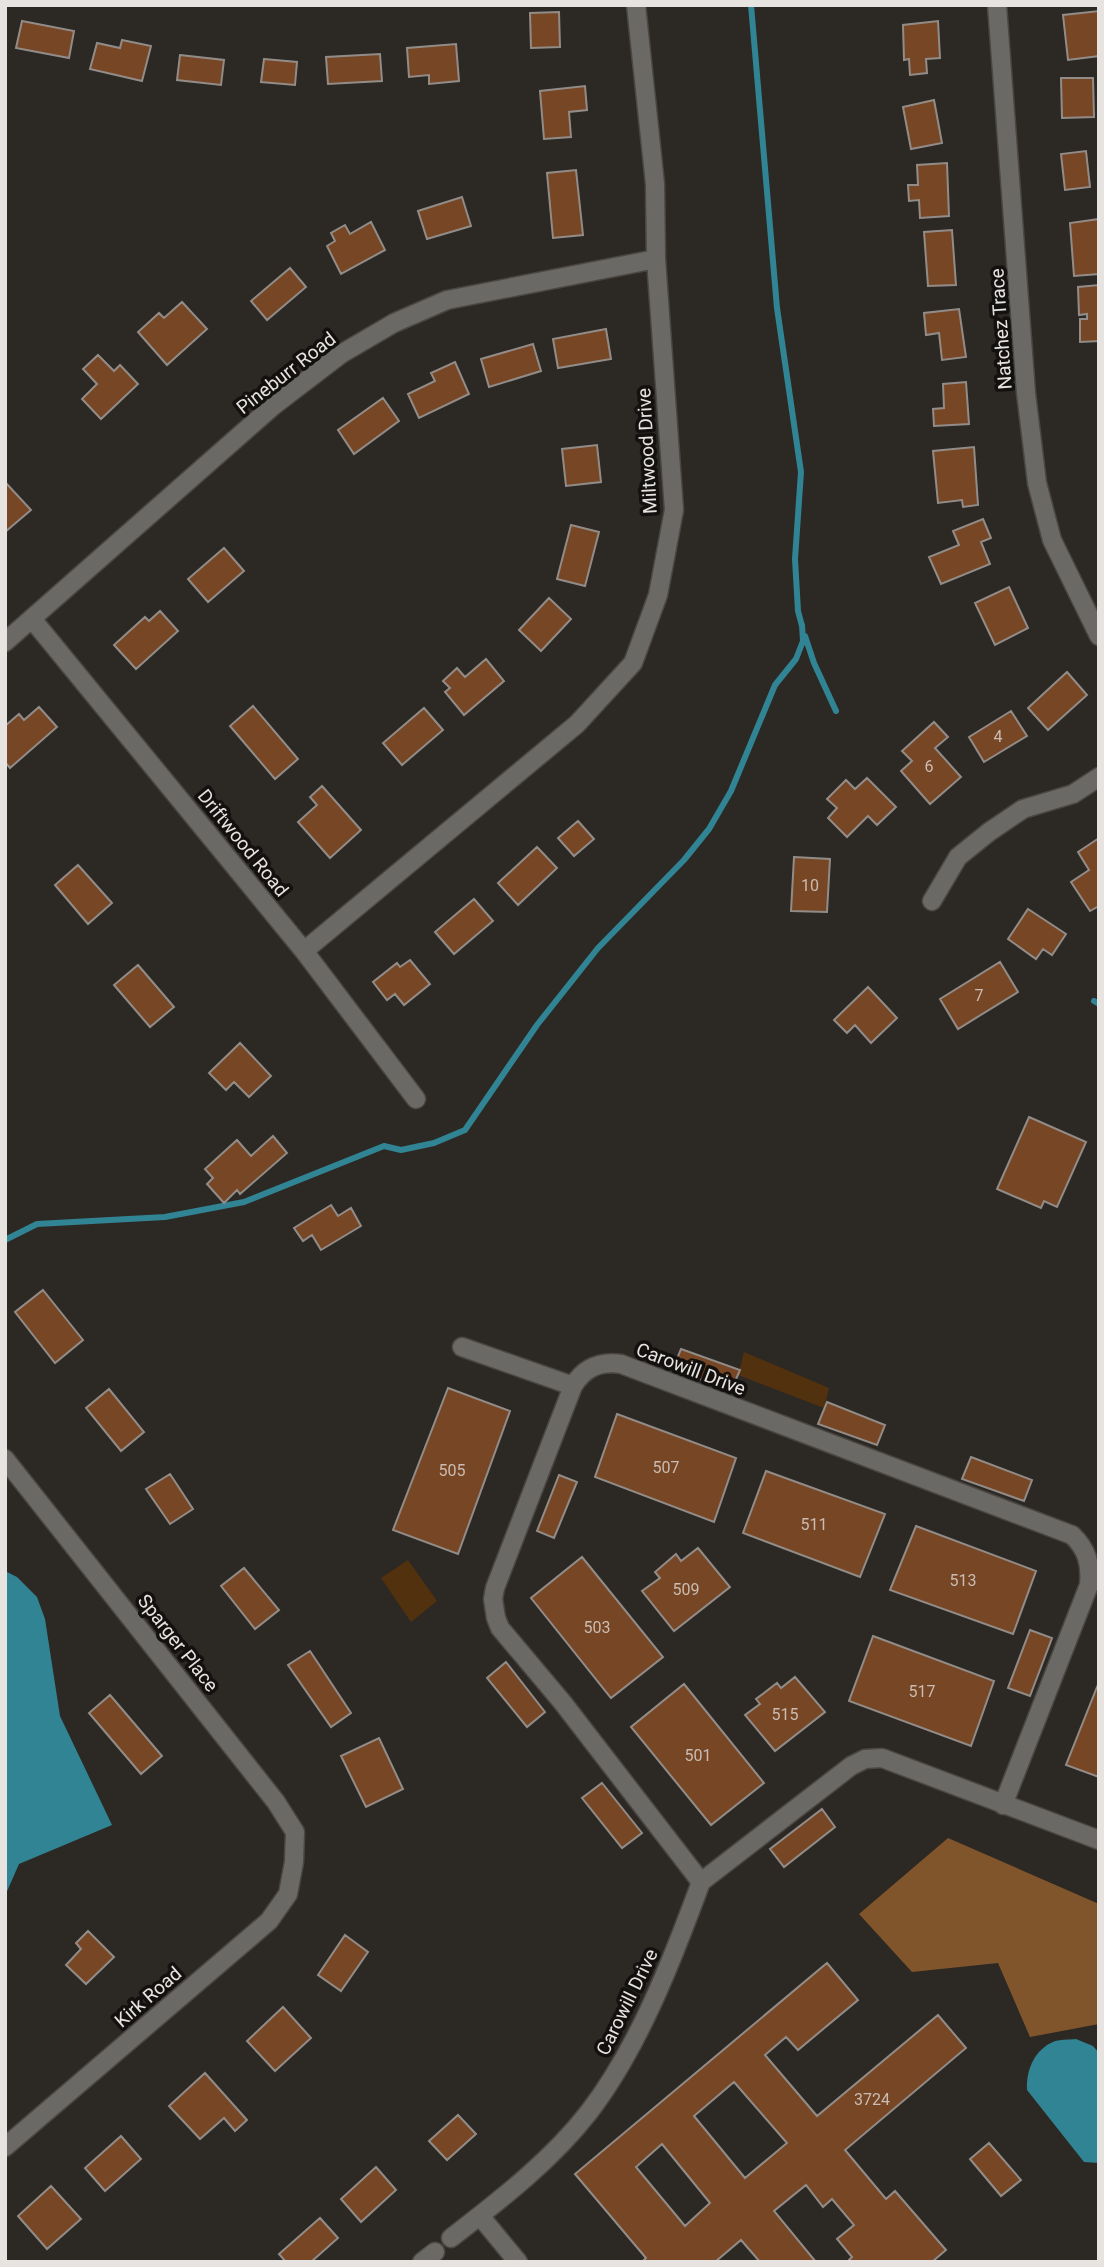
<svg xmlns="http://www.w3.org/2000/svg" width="1104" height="2267" viewBox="0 0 1104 2267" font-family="Roboto,sans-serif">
<rect width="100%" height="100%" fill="#2c2824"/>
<path fill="#52310e" d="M744 1352 829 1388 824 1408 738 1375Z
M408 1560 437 1601 411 1622 381 1578Z"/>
<path fill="#80552b" d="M948 1838 1099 1904V2024L1030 2037 998 1963 912 1972 859 1914Z"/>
<path fill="#318493" d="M5 1571 17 1577 37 1597 45 1619 60 1716 112 1825 19 1864 5 1896Z
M1076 2039 1093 2046 1099 2053V2163L1084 2162 1027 2090C1026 2071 1034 2050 1053 2042 1059 2039 1069 2040 1076 2039Z"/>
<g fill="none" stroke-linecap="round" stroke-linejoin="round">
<path stroke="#318493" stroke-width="6" d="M751 5 777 308 801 472 795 559 798 611 802 626
M805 636 814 663 836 711
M1094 1001 1099 1004
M5 1240 37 1224 165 1217 244 1202 384 1146 401 1150 434 1143 465 1130 537 1025 598 948 684 860 709 829 731 791 775 685 796 659 803 641 802 625"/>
</g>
<path fill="#774625" stroke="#928c88" stroke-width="2" fill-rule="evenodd" d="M1099 11V56L1068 60 1063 15Z
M559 12 560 47 531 48 530 13Z
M22 21 74 31 69 58 16 48Z
M938 21 940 58 926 59 927 73 910 75 909 59 904 60 903 25Z
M122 40 151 46 142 81 90 69 97 43 120 48Z
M456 44 459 81 429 84V75L409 77 407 48Z
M380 54 382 81 328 84 326 57Z
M180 55 224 60 221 85 177 80Z
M264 59 297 62 295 85 261 82Z
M1061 78H1093L1094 117 1062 118Z
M585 86 587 110 569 112 571 137 544 139 540 91Z
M934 100 942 143 911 149 903 107Z
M1086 151 1090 187 1065 190 1061 154Z
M947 163 949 216 920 218 919 200 909 201 908 185H918L917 165Z
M576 170 583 235 553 238 547 173Z
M462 197 471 226 427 239 418 211Z
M1099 219V274L1074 276 1070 223Z
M371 222 385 250 341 274 327 246 335 241 331 233 345 225 350 234Z
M952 230 956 285 928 286 924 232Z
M290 268 306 287 267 320 251 301Z
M1099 285V341L1080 342V319H1087V314L1079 315 1078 287Z
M182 302 207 329 167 365 138 332 159 313 164 318Z
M959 309 966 357 942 360 939 333 926 335 924 313Z
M606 329 611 359 558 368 553 339Z
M533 344 541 371 489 387 481 359Z
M98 355 114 371 120 365 138 384 101 419 82 399 97 384 83 369Z
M455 362 469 394 419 418 408 394 435 381 431 373Z
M966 382 969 424 934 426 933 409 944 408 943 384Z
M383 398 399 421 354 454 338 430Z
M597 445 601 482 566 486 562 449Z
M974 447 978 505 963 507 962 500 938 503 933 451Z
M5 482 31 510 5 532Z
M983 519 991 538 981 542 990 564 941 584 929 557 959 545 953 531Z
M571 525 599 532 585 586 557 579Z
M224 548 244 571 208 602 188 579Z
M1009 587 1028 628 995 645 975 603Z
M549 598 571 619 541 651 519 630Z
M160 611 178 631 136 669 114 645 145 617 149 621Z
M486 659 504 681 464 715 445 692 450 688 443 681 457 668 465 677Z
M1067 672 1087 695 1048 730 1028 708Z
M253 706 298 759 275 779 230 726Z
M39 707 57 727 10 768 5 762V726L19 714 24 720Z
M424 708 443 730 402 765 383 743Z
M1011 711 1027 736 984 762 969 737Z
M934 722 948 737 935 748 961 777 930 804 901 771 912 761 902 751Z
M867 778 896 807 877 825 868 816 847 837 828 818 837 808 827 799 846 780 855 789Z
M322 786 361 830 330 858 298 822 317 805 310 797Z
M578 821 594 839 574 856 558 838Z
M1099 838V906L1090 911 1071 882 1089 870 1078 852Z
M537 847 557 868 518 905 498 883Z
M794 857 830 859 827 912 791 911Z
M78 865 112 903 88 924 55 885Z
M474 899 493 921 454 954 435 932Z
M1028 909 1066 934 1052 955 1043 949 1036 959 1008 939Z
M410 960 430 984 404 1005 395 994 387 1000 373 982 397 963 400 967Z
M1000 962 1018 992 958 1029 940 999Z
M138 965 174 1007 150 1027 114 985Z
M868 987 897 1018 871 1043 855 1025 847 1033 834 1020Z
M240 1043 271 1076 249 1097 234 1082 226 1090 209 1073Z
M1029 1117 1086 1142 1057 1207 1044 1201 1041 1208 997 1189Z
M273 1136 287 1153 240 1194 237 1190 224 1203 207 1184 213 1178 205 1169 237 1140 251 1156Z
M331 1205 338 1216 351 1208 361 1226 321 1250 312 1235 303 1241 294 1228Z
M43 1290 83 1340 55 1363 15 1312Z
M681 1349 740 1370 731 1391 673 1369Z
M448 1388 510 1411 458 1554 393 1530Z
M109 1389 144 1432 121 1451 86 1408Z
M827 1402 885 1425 877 1445 818 1424Z
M617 1414 736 1458 714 1522 595 1477Z
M971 1457 1032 1480 1024 1501 962 1479Z
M766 1471 885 1514 860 1577 743 1533Z
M170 1474 193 1509 170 1524 146 1489Z
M559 1475 577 1482 554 1538 537 1531Z
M916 1526 1036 1571 1013 1634 890 1590Z
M698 1548 730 1587 674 1631 642 1591 660 1578 655 1572 676 1554 681 1561Z
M582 1557 663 1657 611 1698 531 1598Z
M244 1568 279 1610 255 1629 221 1586Z
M1030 1630 1052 1638 1030 1696 1008 1688Z
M873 1636 994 1681 971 1746 849 1701Z
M310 1651 351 1713 331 1727 288 1665Z
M506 1662 545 1712 527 1727 487 1678Z
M795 1677 825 1712 775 1751 745 1715 760 1704 756 1699 777 1683 781 1688Z
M1099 1682V1777L1066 1765Z
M684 1684 764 1783 711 1825 631 1727Z
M110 1695 162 1756 141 1774 89 1713Z
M379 1738 403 1789 366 1807 341 1756Z
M602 1783 642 1833 622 1848 582 1798Z
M822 1809 835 1827 784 1867 770 1849Z
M88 1931 114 1957 86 1984 66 1965 81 1949 76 1943Z
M345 1935 368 1952 341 1991 318 1975Z
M827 1963 858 2000 798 2050 786 2037 765 2055 817 2116 938 2015 966 2048 845 2150 886 2199 895 2191 946 2250 932 2262H847L852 2257 837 2239 854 2225 832 2199 823 2207 806 2185 774 2211 816 2262H760L741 2240 715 2262H642L646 2258 575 2174ZM734 2082 787 2143 745 2178 694 2116ZM662 2144 710 2203 685 2226 636 2167Z
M283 2007 311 2038 275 2071 247 2041Z
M205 2073 247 2120 235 2131 224 2118 200 2139 169 2106Z
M458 2115 476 2134 447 2160 429 2141Z
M121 2136 141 2159 105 2191 85 2168Z
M989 2143 1021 2180 1001 2196 970 2159Z
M376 2167 396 2190 361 2222 341 2199Z
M51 2186 81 2219 47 2249 18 2216Z
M320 2218 338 2238 311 2262H286L279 2254Z"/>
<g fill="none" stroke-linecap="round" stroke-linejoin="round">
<defs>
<path id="minor" d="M997 5 1026 393 1037 483 1052 540 1099 636
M32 619 304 951 416 1099
M5 642 273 406 341 354 394 323 447 300 656 259
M932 901 958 857 989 832 1023 809 1073 794 1099 777
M304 951 577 724 633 663 658 595 674 510 656 259 655 184 636 5
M462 1347 573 1386
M5 1459 276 1802 295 1832 294 1862 288 1894 269 1921 5 2147
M701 1882 851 1766 865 1759 882 1758 1099 1840
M480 2216 518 2262
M451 2238C500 2200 551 2161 589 2112 639 2047 673 1958 701 1882L563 1703 500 1628 496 1618 493 1599 495 1588 573 1386C584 1368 599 1361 621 1364L1072 1535C1087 1549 1091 1564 1089 1585L1003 1805
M422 2262 435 2252"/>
</defs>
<use href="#minor" stroke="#4a4642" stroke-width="21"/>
<use href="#minor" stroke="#6b6966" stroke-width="18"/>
</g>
<g text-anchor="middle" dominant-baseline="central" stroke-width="7" stroke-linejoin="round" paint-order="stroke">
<g font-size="16" fill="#cabcb2">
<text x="998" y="736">4</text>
<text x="929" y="766">6</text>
<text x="810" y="885">10</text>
<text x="979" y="995">7</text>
<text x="666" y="1467">507</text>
<text x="452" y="1470">505</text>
<text x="814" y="1524">511</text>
<text x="963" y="1580">513</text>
<text x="686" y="1589">509</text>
<text x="597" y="1627">503</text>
<text x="922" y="1691">517</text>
<text x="785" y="1714">515</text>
<text x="698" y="1755">501</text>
<text x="872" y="2099">3724</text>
</g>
<g font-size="19" fill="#e6e3e1" stroke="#13110f">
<text transform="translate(1001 329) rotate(-94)">Natchez Trace</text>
<text transform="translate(286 373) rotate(-38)">Pineburr Road</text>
<text transform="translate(647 451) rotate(-93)">Miltwood Drive</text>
<text transform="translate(243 843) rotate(51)">Driftwood Road</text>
<text transform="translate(691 1369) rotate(21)">Carowill Drive</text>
<text transform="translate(178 1643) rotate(52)">Sparger Place</text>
<text transform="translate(148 1997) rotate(-41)">Kirk Road</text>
<text transform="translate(627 2002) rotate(-64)">Carowill Drive</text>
</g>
</g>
<rect width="1104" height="2267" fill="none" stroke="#e6e3e1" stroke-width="14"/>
</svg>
